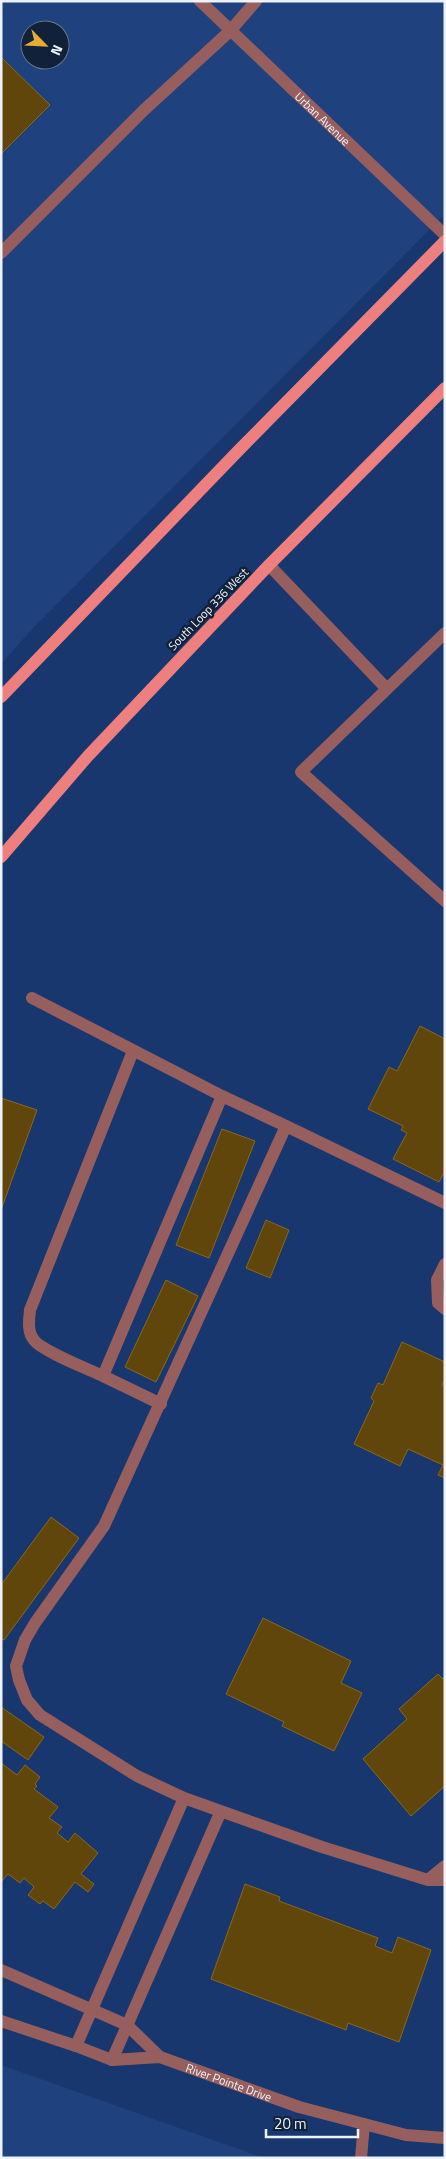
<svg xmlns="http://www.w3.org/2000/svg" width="446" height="2159" viewBox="0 0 446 2159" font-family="'Titillium Web',sans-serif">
<rect width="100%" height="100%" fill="#18376f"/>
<path fill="#1f427f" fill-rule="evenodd" d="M1 1H445V214L34 627 1 664ZM30 30H60V60H30Z
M1 2065 264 2158H1Z"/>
<path fill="#61460c" stroke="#8c6716" d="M1 57 50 105 1 154Z
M420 1026 445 1039V1171L439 1182 393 1159 407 1133 401 1130 403 1126 368 1109 389 1067 397 1071Z
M1 1098 37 1110 1 1210Z
M222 1129 255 1141 209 1258 176 1245Z
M266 1220 289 1230 270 1278 246 1268Z
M166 1280 198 1296 156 1382 125 1367Z
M402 1342 445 1362V1379L442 1385 445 1387V1478L438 1475 443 1465 408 1449 400 1466 354 1444 374 1401 371 1398 378 1383 383 1385Z
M51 1517 79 1538 4 1640 1 1639V1585Z
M263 1618 351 1661 341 1683 362 1693 334 1751 282 1726 284 1722 226 1694Z
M438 1674 443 1679 445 1677V1786L411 1816 363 1759 407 1719 399 1709Z
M1 1707 44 1737 28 1760 1 1741Z
M1 1763 17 1775 25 1765 40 1777 35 1784 37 1786 34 1789 58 1807 49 1818 62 1827 57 1833 68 1842 75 1833 98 1853 81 1874 94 1884 88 1892 75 1882 54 1909 43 1901 40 1904 28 1895 34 1887 24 1878 20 1883 8 1874 1 1882Z
M245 1884 280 1897 279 1901 378 1938 375 1946 392 1953 398 1937 431 1950 399 2042 348 2023 346 2030 211 1979Z"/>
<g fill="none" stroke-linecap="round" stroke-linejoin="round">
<path stroke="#965f5e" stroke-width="12" d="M1 253 144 110 230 31 256 1
M269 565 387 689
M445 633 301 772 445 901
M32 998 222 1096 286 1126
M133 1051 30 1310C29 1320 27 1332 34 1340 42 1351 88 1369 103 1376L222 1096
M445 1203 286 1126 104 1526 35 1623 25 1640 16 1666 19 1680 27 1700 40 1715 137 1776 184 1798 322 1847 428 1880H445
M445 1264 437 1280 438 1303 445 1309
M103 1376 161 1404
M428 1880 445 1866
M76 2046 184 1798
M112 2060 221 1811
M361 2158 364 2124"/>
<g stroke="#965f5e" stroke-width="12">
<path id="s1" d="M200 1 445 235"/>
<path d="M1 1970 127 2025 160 2057"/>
<path id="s2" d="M1 2021 76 2046 112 2060 160 2057 299 2107 406 2135 445 2138"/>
</g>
<path stroke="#ed807f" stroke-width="12" d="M1 697 238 451 445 241
M1 857 88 756 269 565 445 388"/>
</g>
<g text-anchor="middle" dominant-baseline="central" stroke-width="5" stroke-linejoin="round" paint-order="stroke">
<g font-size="12" fill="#eef3fa" stroke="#12213a">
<text stroke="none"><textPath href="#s1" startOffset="170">Urban Avenue</textPath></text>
<text transform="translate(208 609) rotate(-46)">South Loop 336 West</text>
<text stroke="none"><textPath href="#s2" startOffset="239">River Pointe Drive</textPath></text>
</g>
</g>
<rect width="446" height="2159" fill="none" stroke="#eef3fa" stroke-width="5"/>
<g transform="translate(45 45) rotate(114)"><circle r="24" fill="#12213a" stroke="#6a7587"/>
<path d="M0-4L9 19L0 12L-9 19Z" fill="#e6ac36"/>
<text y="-8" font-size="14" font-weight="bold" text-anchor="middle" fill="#eef3fa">N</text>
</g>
<path d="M266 2129v8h92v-8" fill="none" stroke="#eef3fa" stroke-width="2.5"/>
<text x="274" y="2129" font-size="15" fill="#eef3fa" stroke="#12213a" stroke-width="4" paint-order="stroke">20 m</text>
</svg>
